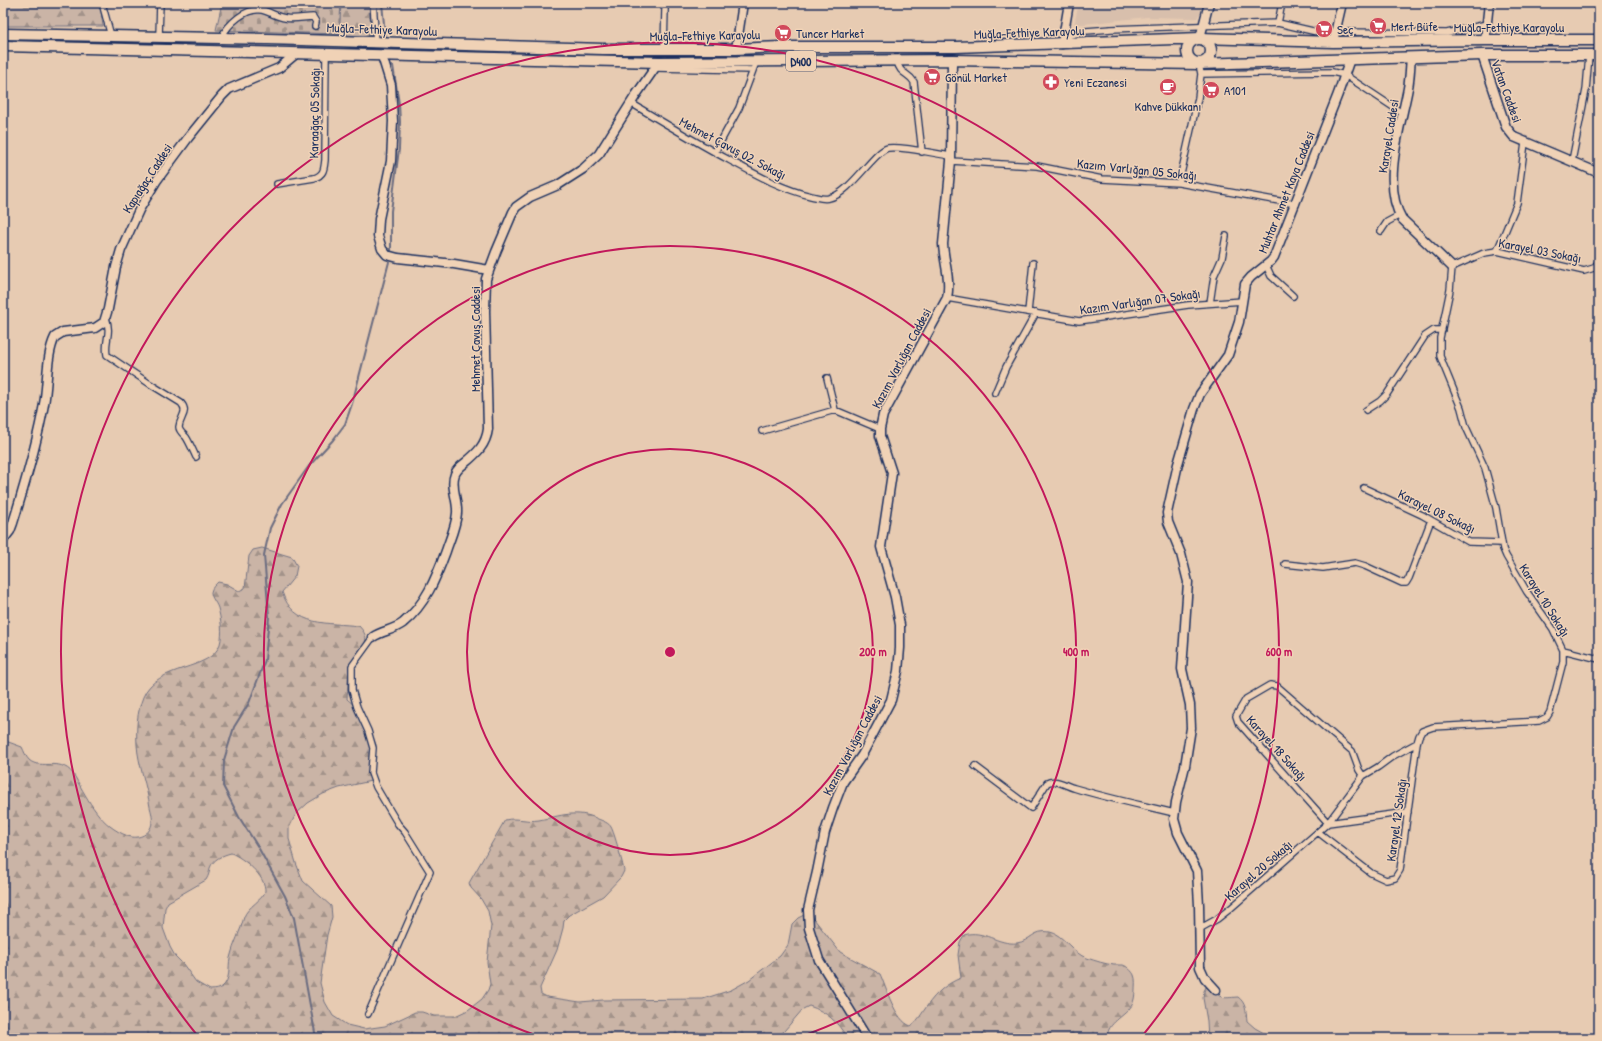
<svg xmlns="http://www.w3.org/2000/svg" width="1602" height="1041" viewBox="0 0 1602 1041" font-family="'Patrick Hand',sans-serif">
<defs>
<pattern id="forest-firs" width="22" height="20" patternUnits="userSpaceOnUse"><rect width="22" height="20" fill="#cab4a6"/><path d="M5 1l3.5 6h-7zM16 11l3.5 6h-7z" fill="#a3938a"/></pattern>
<pattern id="cemetery-stones" width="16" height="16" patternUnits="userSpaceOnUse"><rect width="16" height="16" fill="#cab4a6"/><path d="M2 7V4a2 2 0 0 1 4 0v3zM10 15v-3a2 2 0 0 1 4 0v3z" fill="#a3938a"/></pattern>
</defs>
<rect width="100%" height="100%" fill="#e7cbb2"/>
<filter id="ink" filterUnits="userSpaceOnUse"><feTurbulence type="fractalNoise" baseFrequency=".025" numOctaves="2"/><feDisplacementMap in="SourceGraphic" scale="8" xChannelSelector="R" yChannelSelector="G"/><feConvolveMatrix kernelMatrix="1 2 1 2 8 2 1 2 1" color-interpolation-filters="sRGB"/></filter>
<g filter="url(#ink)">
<path fill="#d8bfac" d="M1079 3H1203L1201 12 1197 18 1147 17 1074 25Z"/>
<path fill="url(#forest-firs)" stroke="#727282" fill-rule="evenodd" d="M3 3H98L101 11 103 26H3Z
M341 3H369L372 38H360L339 34Z
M262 548 292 557 297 566 295 576 282 592C294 628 328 622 359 626 376 644 356 649 351 664 347 675 348 688 347 699L362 712 376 745 371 781 339 788 323 794 308 803 296 814 289 828V839L296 863 303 881 331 906 332 917 327 935 320 983 325 1002 333 1016 347 1025 364 1029 385 1026 415 1012H422L434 1016H455L468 1010 482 999 488 990 490 984 487 962 491 926 488 911 481 899 471 888 469 883 505 820C517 817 527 822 539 820 560 816 577 809 598 819 603 821 609 823 611 827 614 832 623 864 624 871L621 877 603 896 569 915 564 920 563 928 557 950 540 988 541 994 547 997 580 1002 603 1000 703 999 731 990 749 980 780 956 788 945 792 924 798 918 804 915 814 919 840 952 880 974C886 987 895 1021 911 1026 918 1021 922 1013 927 1006 936 993 947 983 961 978L958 955 960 942 964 935C984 929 997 945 1017 943 1031 941 1033 929 1050 932 1063 934 1073 954 1087 958 1096 961 1105 964 1114 965 1117 965 1120 965 1123 965 1127 966 1133 972 1134 975 1136 979 1135 986 1135 990 1135 995 1134 1001 1132 1005 1125 1017 1107 1022 1107 1038H847C837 1021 827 1012 809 1006L803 1009 778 1038H3V740L22 747C24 751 26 757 29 760 41 771 63 755 75 777 89 801 100 826 128 836 139 840 151 834 152 822 153 817 151 811 150 807 147 787 138 763 137 745 136 729 137 712 143 697 157 663 211 672 220 644 223 633 221 619 218 608 216 602 211 598 211 592 212 587 215 585 218 582L227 584 239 591 245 588 249 556 253 550ZM231 853C243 858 266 876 265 891 264 899 247 907 244 917 241 931 233 944 230 958 228 967 231 980 222 987 219 989 214 990 210 990L196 982 183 964 175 956 170 947 163 928 165 908 168 902 206 880C209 875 209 873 210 868 213 859 223 855 231 853Z
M1206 987H1209C1223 1000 1221 998 1238 997 1246 1003 1246 1011 1247 1021L1255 1028 1273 1038H1208L1207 1021 1203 998 1204 991Z"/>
<path fill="url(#cemetery-stones)" stroke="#727282" d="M222 3H307L310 5 317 3H341L339 34 216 30Z"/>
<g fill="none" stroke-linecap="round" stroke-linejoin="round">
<path stroke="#6b6c80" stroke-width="2" d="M382 3 385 35
M391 253V211L399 149 400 122 399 104 393 66
M316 1038 294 918 285 896 258 847 239 817 223 786 224 760 234 727 249 703 265 660 269 617 264 555 270 528 282 504 309 466 333 440 345 424 352 404 390 258"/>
<defs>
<path id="street" d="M102 3 111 36
M373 3 376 42
M1278 23 1282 3
M1335 32 1447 33 1487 24
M159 36 160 3
M1063 37 1086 31 1111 29 1278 23 1317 32 1331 40
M221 38C228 24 246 7 262 10 270 12 277 17 285 18 295 20 304 17 313 17L316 22 315 26
M664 49 665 9
M897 61C900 75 908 72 914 82L922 152
M655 68 753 70
M1201 74 1332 72 1345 75 1402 113
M631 103C664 123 697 143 731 161 757 175 782 189 811 196 817 197 823 200 829 198 850 194 875 150 888 148 903 146 936 154 951 156
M715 152 739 108 756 62
M951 161 1037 166 1102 179 1179 183 1296 204
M1572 161 1586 90 1589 55
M1179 183 1198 98 1201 74 1199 64
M277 184 314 178C324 175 324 169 325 160L326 54
M1381 231 1387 222 1400 215
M1497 251 1517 203 1525 143
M1266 265 1271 276 1293 296
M947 298 1079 321 1188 305 1243 301
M1210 303 1214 276 1222 258 1226 236
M1028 312 1033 263
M106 318C112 334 104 341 107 355L150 384 181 403C189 412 180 417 179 427 179 431 183 434 186 437 190 443 193 451 196 457
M827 378 835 410
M995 393 1006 367 1036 313
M1366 410 1380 401 1387 394 1425 336 1434 330H1442
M762 431 835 410 880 429
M1364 488 1422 515 1469 542 1502 543
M1285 564 1323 568 1355 563 1365 566 1402 583H1406L1409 578 1431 520
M1563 650 1599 659
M975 766 1031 808 1047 783C1055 778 1066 786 1074 788 1107 798 1141 805 1174 813
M1328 823 1238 722 1236 716 1246 699 1270 685 1277 686 1352 751 1359 770 1363 776
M1328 823 1408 812
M1318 832 1371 873 1386 880 1395 878 1400 870 1417 743 1419 736 1422 731 1433 727 1539 721 1547 717 1550 712 1563 662V650L1553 629 1527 592 1506 556 1503 549 1496 508 1485 468 1466 427 1461 408 1443 364 1440 356V338L1450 290 1452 267 1484 253 1497 251 1584 271 1594 268 1599 261
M1199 929 1217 919 1231 908 1328 823 1363 776 1378 767 1393 756 1417 743
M368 1014 430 872 405 832 398 824 376 787 371 773 373 748 368 731 357 707 352 690V666L373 637"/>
<path id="secondary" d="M1200 38 1209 3
M1485 40 1489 3
M1333 42 1342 3
M1062 44 1069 3
M736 49 743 3
M1482 55 1506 127 1514 137 1599 173
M382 56 391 85 393 121 391 161 379 219 378 236 382 249 387 255 398 258 454 264 489 270
M1411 57C1410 67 1410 78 1408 88 1401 126 1381 184 1402 219L1452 267
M3 540 10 531 13 523C25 484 37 444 44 404 48 383 46 355 55 337L63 332 95 328 104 322 108 309 116 267 121 250 139 210 157 180 188 138 222 96 229 89 279 68 297 53
M373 637C382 631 394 630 403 623 426 604 436 578 446 551 450 539 456 526 457 513 458 500 450 486 455 474 457 469 461 466 465 463 477 453 486 445 488 429L485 311 486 279 496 252 513 212 516 207 530 197 558 185 583 169 599 154 636 95 659 62
M1216 990 1205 978 1200 967 1199 905 1197 871 1178 833 1174 819 1176 802 1185 766 1191 728 1190 705 1182 669 1188 582 1181 554 1168 522 1167 513 1178 464 1194 409 1200 394 1228 355 1239 322 1245 284 1251 277 1271 261 1274 257 1338 94 1350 59
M867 1038 819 960 809 928 808 910 817 872 825 832 833 808 843 782 862 755 891 700 898 671 900 648V625L895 597 881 547 892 473 880 436V429L883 415 947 298C951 279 944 263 943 244L951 161 952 60"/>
<path id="highway" d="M3 34 268 39 603 49H736L781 47H956L1200 38 1333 42 1485 40H1599
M1187 51a12 12 0 1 1 24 0a12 12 0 1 1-24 0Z
M3 46 659 62 952 60 1199 64 1482 55H1599"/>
</defs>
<use href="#street" stroke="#1b2f5e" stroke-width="8"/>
<use href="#secondary" stroke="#1b2f5e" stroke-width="11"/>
<use href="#highway" stroke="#1b2f5e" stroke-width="13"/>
<use href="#street" stroke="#f0d2b6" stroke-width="5.5"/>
<use href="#secondary" stroke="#f0d2b6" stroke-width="8"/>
<use href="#highway" stroke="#f0d2b6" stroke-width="10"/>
</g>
</g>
<g fill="none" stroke="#c2185b" stroke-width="2">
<circle cx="670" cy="652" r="203"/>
<path d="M541 1037A406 406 0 1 1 799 1037"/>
<path d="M197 1035A609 609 0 1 1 1143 1035"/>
</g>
<defs>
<symbol id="supermarket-disc" viewBox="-11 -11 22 22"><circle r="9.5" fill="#d1495b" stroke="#f0d2b6"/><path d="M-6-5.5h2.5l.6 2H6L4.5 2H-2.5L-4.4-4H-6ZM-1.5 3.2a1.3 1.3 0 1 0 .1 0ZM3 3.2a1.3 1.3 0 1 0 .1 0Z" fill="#fff"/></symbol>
<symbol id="pharmacy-disc" viewBox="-11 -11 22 22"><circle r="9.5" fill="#d1495b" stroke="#f0d2b6"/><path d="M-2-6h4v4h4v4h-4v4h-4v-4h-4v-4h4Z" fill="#fff"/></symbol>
<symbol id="cafe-disc" viewBox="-11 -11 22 22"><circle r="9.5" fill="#d1495b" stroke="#f0d2b6"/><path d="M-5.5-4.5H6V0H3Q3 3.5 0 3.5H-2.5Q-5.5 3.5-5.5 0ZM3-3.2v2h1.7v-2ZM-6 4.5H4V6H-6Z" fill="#fff"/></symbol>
</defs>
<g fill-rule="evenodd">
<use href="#supermarket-disc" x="1368" y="16" width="20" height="20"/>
<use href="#supermarket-disc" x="1314" y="19" width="20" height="20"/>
<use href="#supermarket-disc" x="773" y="23" width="20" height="20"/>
<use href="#supermarket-disc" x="922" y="67" width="20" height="20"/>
<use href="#pharmacy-disc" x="1041" y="72" width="20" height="20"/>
<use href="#cafe-disc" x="1158" y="77" width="20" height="20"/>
<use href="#supermarket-disc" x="1201" y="80" width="20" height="20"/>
</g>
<g text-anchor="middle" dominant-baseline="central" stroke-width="3" stroke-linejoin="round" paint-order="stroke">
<rect fill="#f0d2b6" stroke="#5b6078" stroke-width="1" x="786" y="51" width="30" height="20" rx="3"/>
<g font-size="12" font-weight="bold" fill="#1b2f5e">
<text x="801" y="61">D400</text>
</g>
<g font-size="13" fill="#1b2f5e" stroke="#f0d2b6" text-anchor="start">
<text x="1391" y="26">Mert Büfe</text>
<text x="1337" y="29">Seç</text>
<text x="796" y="33">Tuncer Market</text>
<text x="945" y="77">Gönül Market</text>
<text x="1064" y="82">Yeni Eczanesi</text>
<text x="1224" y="90">A101</text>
<text x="1168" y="106" text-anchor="middle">Kahve Dükkanı</text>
</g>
<g font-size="13" fill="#1b2f5e" stroke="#f0d2b6">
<text x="1509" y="27">Muğla-Fethiye Karayolu</text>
<text transform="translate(382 29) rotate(2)">Muğla-Fethiye Karayolu</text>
<text transform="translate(1029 32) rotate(-2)">Muğla-Fethiye Karayolu</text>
<text transform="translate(705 35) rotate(-1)">Muğla-Fethiye Karayolu</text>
<text transform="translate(1507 91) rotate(70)">Vatan Caddesi</text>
<text transform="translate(314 113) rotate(-89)">Karaağaç 05 Sokağı</text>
<text transform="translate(1388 136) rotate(-81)">Karayel Caddesi</text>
<text transform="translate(733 148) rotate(28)">Mehmet Çavuş 02. Sokağı</text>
<text transform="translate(1137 169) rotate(6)">Kazım Varlığan 05 Sokağı</text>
<text transform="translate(147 178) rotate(-57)">Kapıağaç Caddesi</text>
<text transform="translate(1286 192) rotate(-68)">Muhtar Ahmet Kaya Caddesi</text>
<text transform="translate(1540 250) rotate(11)">Karayel 03 Sokağı</text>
<text transform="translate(1140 301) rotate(-8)">Kazım Varlığan 07 Sokağı</text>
<text transform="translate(475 339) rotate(-90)">Mehmet Çavuş Caddesi</text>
<text transform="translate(901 358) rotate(-62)">Kazım Varlığan Caddesi</text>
<text transform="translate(1437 511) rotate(26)">Karayel 08 Sokağı</text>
<text transform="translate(1545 600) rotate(58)">Karayel 10 Sokağı</text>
<text transform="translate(852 745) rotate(-62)">Kazım Varlığan Caddesi</text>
<text transform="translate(1277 748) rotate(48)">Karayel 18 Sokağı</text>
<text transform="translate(1396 820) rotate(-82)">Karayel 12 Sokağı</text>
<text transform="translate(1258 870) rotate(-41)">Karayel 20 Sokağı</text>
</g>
</g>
<circle cx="670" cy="652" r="6" fill="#c2185b" stroke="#f0d2b6" stroke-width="2"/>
<g font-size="12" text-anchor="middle" font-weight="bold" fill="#c2185b" stroke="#f0d2b6" stroke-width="3" stroke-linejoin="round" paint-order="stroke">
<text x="873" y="656">200 m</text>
<text x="1076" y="656">400 m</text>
<text x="1279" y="656">600 m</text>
</g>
<rect width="1602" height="1041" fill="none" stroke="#f0d2b6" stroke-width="16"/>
<rect x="8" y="8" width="1586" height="1025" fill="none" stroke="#1b2f5e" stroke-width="1.5" filter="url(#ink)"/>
</svg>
